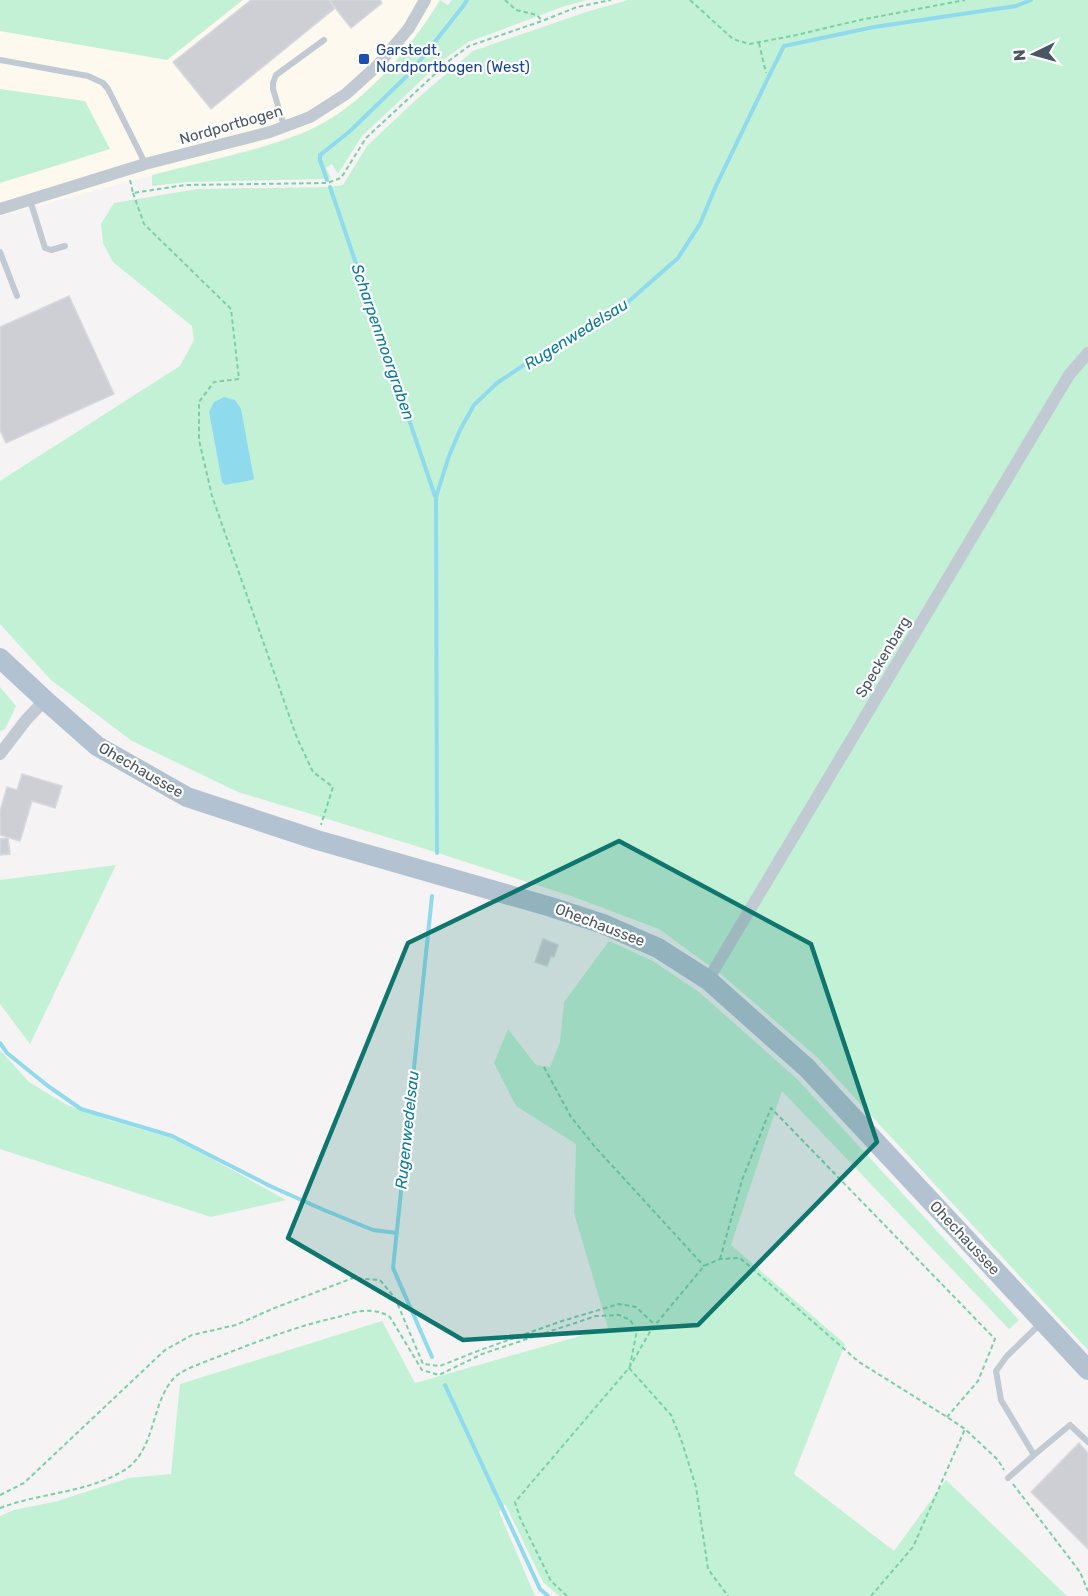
<svg xmlns="http://www.w3.org/2000/svg" width="1088" height="1596" viewBox="0 0 1088 1596" font-family="Rubik,sans-serif">
<rect width="100%" height="100%" fill="#f5f3f3"/>
<path fill="#fdf9ef" d="M0 0H440L416 37 393 65 362 95 332 118 304 132 259 147 0 216Z"/>
<path fill="#c3f1d5" d="M0 0H243L167 60 0 31Z
M440 0 448 5 452 0H587L562 7 485 36 468 42 442 61 362 136 338 174 332 164 326 168 331 178 329 179 187 182 152 186V175C202 162 255 152 303 133 361 109 408 52 440 0Z
M628 0H1088V1350L818 1058 722 975 659 929 574 897 416 846 238 792 132 741 51 680 0 624V481L180 366 194 340 192 326 113 262 103 243 101 224 114 203 197 189 330 187 343 185 367 146 418 98 473 51 586 12Z
M0 89 85 101 110 149 0 183Z
M0 687 16 706 5 729 0 731Z
M116 865 30 1044 0 1004V880Z
M609 941 653 961 699 992 797 1079 1019 1320 1009 1329 782 1091 731 1245 845 1344 794 1474 894 1551 946 1480 1067 1596H559L543 1582 505 1504 499 1512 535 1596H0V1516L14 1510 58 1501 129 1478 171 1474 180 1384 382 1321 415 1383 608 1328 574 1213 576 1144 516 1106 494 1063 508 1029 536 1065 550 1067 560 1042 564 1002Z
M0 1050 29 1082 67 1105 109 1120 178 1140 286 1200 211 1217 0 1149Z"/>
<path fill="#90daee" d="M224 397 235 400 241 409 254 479 252 480 225 485 222 482 209 412 214 402Z"/>
<g fill="none" stroke-linecap="round" stroke-linejoin="round">
<path stroke="#90daee" stroke-width="4" d="M327 180 320 160V155L349 132 411 72 464 5 467 0
M330 187 435 496
M437 853 436 497 449 456 460 430 474 405 497 383 565 338 628 302 678 258 700 224 715 188 769 76 784 46 874 27 1016 6 1031 0
M0 1043 7 1053 48 1086 81 1109 172 1136 270 1186 324 1210 373 1230 397 1233
M432 1357 393 1268 432 896
M445 1385 540 1589 548 1596"/>
</g>
<path fill="#cdcfd5" stroke="#d7d9de" stroke-width="1.5" d="M251 0H329L335 8 211 109 173 62Z
M329 0H380L382 3 351 28Z
M69 296 114 394 6 443 0 430V327Z
M22 774 62 786 55 808 32 801 20 841 0 835V811L7 787 17 790Z
M8 838 10 854 0 855V839Z
M543 939 558 945 554 957 551 956 547 966 535 962Z
M1079 1443 1088 1453V1549L1031 1492Z"/>
<g fill="none" stroke-linecap="round" stroke-linejoin="round">
<path stroke="#7ad0a6" stroke-width="2" stroke-dasharray="4.5 3" stroke-linecap="butt" d="M505 0 516 10 537 15 542 21
M690 0 733 39 749 44 792 36 860 20 965 0
M759 43 766 73
M130 180 133 193 185 185 327 183 341 178 366 138 450 60 469 46 542 21 577 7 611 0
M133 193 144 224 231 309 239 379 214 382 199 402V440L212 496 297 738 313 772 333 787 321 825
M544 1067 571 1117 596 1148 704 1266
M720 1259 742 1180 771 1108 995 1339 978 1381 947 1417
M637 1330H651
M629 1368 671 1415 681 1439 696 1487 708 1569 728 1596
M1013 1484 1080 1572 1088 1591
M0 1495 24 1483 165 1350 192 1335 236 1325 272 1309 353 1278 380 1280 395 1298 423 1364 440 1366 475 1352 562 1321 619 1304 636 1307 655 1325
M0 1508C39 1493 86 1493 123 1471 157 1451 150 1402 175 1377 185 1368 208 1361 220 1356 259 1341 297 1326 338 1317 346 1315 355 1311 364 1311 374 1310 382 1312 390 1317L422 1370 439 1375 482 1354 596 1316 619 1315 630 1320 637 1330 630 1366
M567 1596 551 1581 520 1518 515 1502 629 1368 651 1330 704 1266 720 1259 740 1258 859 1362 947 1417 965 1429 998 1460 1004 1470
M871 1596 913 1547 965 1429"/>
<path stroke="#c1cad2" stroke-width="6" d="M0 60 88 76 103 83 108 89 145 163
M284 126 273 89V83L276 75 324 40
M30 200 45 248 51 250 65 246
M0 252 17 296
M1034 1455 1070 1425 1088 1442
M1008 1478 1034 1455 1001 1400 996 1371 1007 1356 1040 1324"/>
<path stroke="#c1cad2" stroke-width="12" d="M0 209 145 164 270 132 310 117 346 94 378 65 409 28 425 0
M0 754 26 720 45 700
M708 980 1069 375 1088 353"/>
<path stroke="#b3c2d1" stroke-width="20" d="M0 658 45 700 97 746 187 797 317 840 551 907 603 924 658 948 708 980 807 1068 1088 1370"/>
</g>
<path fill="#0f766e" fill-opacity="0.2" stroke="#0f766e" stroke-width="4.5" stroke-linejoin="round" d="M619 841 811 944 877 1142 698 1325 463 1340 288 1238 408 943Z"/>
<rect fill="#1a4fb4" stroke="#fff" stroke-width="2" x="358" y="53" width="12" height="12" rx="3"/>
<g text-anchor="middle" dominant-baseline="central" stroke-width="4.5" stroke-linejoin="round" paint-order="stroke">
<g font-size="15" fill="#164399" stroke="#fff" text-anchor="start">
<text x="376" y="50">Garstedt,<tspan x="376" dy="17">Nordportbogen (West)</tspan></text>
</g>
<g font-size="15" fill="#4a5661" stroke="#fff">
<text transform="translate(231 125) rotate(-16)">Nordportbogen</text>
<text transform="translate(883 657) rotate(-59)">Speckenbarg</text>
<text transform="translate(141 770) rotate(30)">Ohechaussee</text>
<text transform="translate(600 925) rotate(21)">Ohechaussee</text>
<text transform="translate(965 1238) rotate(47)">Ohechaussee</text>
</g>
<g font-size="16" font-style="italic" fill="#0c7c9b" stroke="#fff">
<text transform="translate(576 334) rotate(-32)">Rugenwedelsau</text>
<text transform="translate(383 342) rotate(71)">Scharpenmoorgraben</text>
<text transform="translate(407 1130) rotate(-84)">Rugenwedelsau</text>
</g>
</g>
<g transform="translate(1034 54) rotate(265)" stroke="#ffffff" stroke-width="4.5" paint-order="stroke">
<path d="M0-4.5L10 22L0 15L-10 22Z" fill="#4a5661"/>
<text y="-9" font-size="16" font-weight="bold" text-anchor="middle" fill="#4a5661">N</text>
</g>
</svg>
